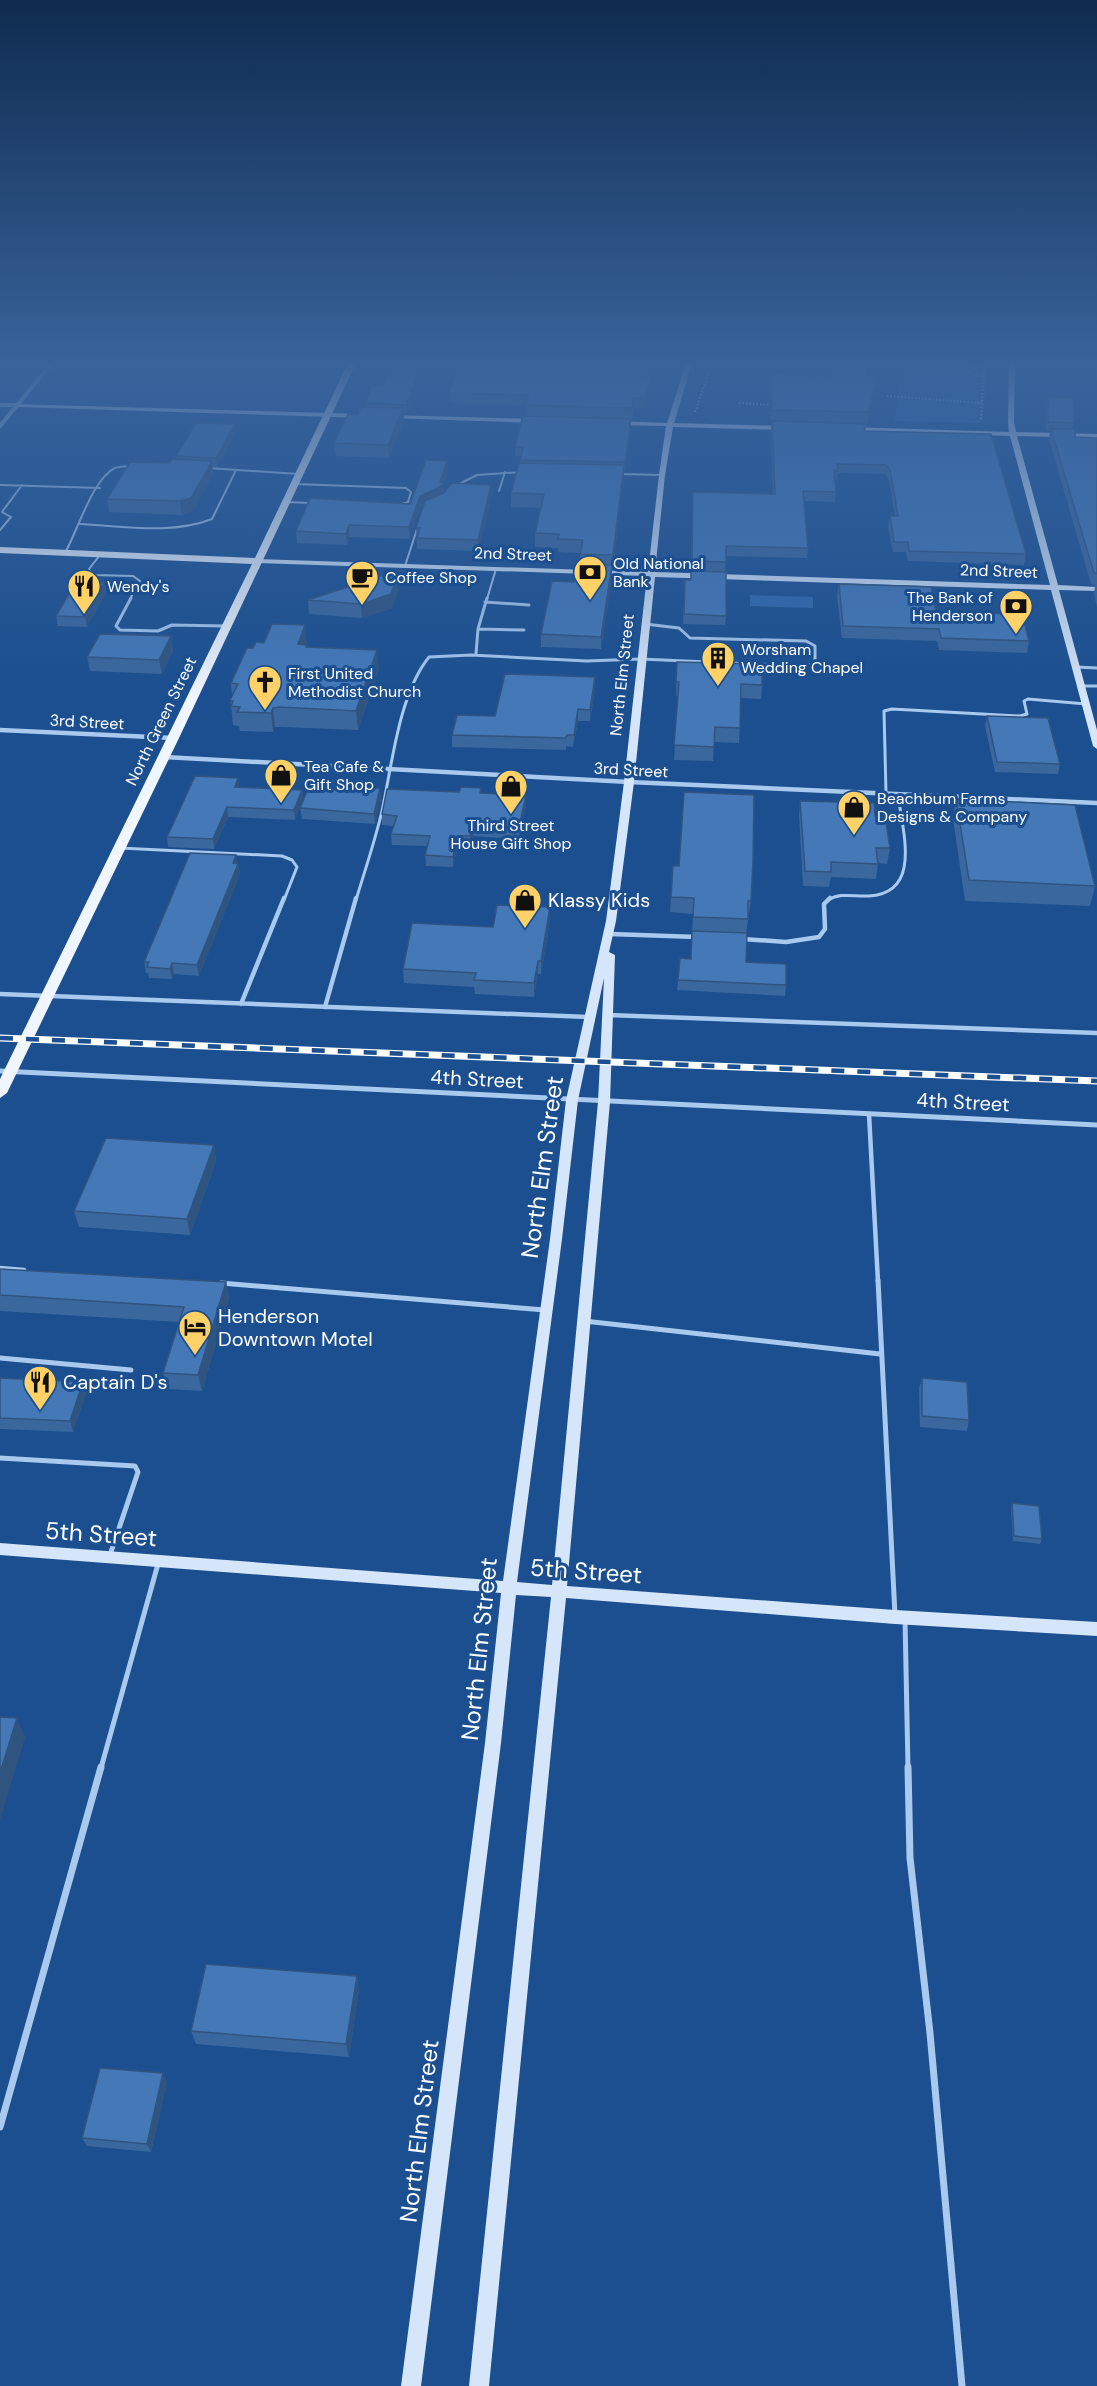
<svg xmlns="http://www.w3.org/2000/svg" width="1097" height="2386" viewBox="0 0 1097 2386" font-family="'DM Sans',sans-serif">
<rect width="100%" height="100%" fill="#1b4f8f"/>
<path fill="#2e69ad" d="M880 363H987L983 423 895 421 901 364Z
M750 595 813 597V608L750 606Z"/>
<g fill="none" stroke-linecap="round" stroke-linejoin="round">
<path stroke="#a9c9ee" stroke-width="2" stroke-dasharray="1.5 2" stroke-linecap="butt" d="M912 363 984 367
M959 367 983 378
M887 396 982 403
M739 403 774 405
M695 412 712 363
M981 419 984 363"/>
<path stroke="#a9c9ee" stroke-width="2" d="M208 468 298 474
M620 474 662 475
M295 484 406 488 411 492 408 502 399 505
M0 485 100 488
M453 487 477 475 522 472
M499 491 505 472
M285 502 312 503
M80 524C123 526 171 535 212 519L236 470
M0 530 11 517 2 512 22 485
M65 553C77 532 93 478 115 468 121 466 128 466 134 466
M100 555 89 569 92 575 133 576 140 581 130 599
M405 566 418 526
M487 599 496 569"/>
<path stroke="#a9c9ee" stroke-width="3" d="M131 598 116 626 120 630 158 631 172 625 226 626
M485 602 529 605
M478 629 524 630
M476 654 478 629 487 598
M1076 667 1097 668
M1081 686H1097
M886 793 884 711 892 709 1020 716 1027 714 1024 701 1028 699 1086 704
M120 848 282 856 292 860 297 867 284 900
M356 900C365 870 375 841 382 811 392 765 399 694 429 657L471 655 587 661 641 659 801 666 815 664V646L806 641 690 638 679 628 645 624
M828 900C841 892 854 897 869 896 923 893 902 830 898 794"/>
<path stroke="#a9c9ee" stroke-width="4.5" d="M610 934 697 937
M742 939 786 942 819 937 825 929 824 904 830 898
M0 994 588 1017
M241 1004 284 898
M325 1007 356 898
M608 1015 1097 1033
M869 1114 878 1282
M0 1268 24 1270"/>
<path stroke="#a9c9ee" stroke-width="5" d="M878 1280 895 1615
M221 1283 545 1310
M584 1321 880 1354
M0 1358 131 1370
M0 1458 135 1466 138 1472 110 1555
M905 1619 908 1768
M101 1768 158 1564"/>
<path stroke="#a9c9ee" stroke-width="7" d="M908 1767 910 1858 930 2033 962 2386
M0 2127 101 1767"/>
<path stroke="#a9c9ee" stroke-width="4" d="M0 405H17
M0 426 52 363"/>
<path stroke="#a9c9ee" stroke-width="4.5" d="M0 730 173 738
M164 757 629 782 1097 803"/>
<path stroke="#a9c9ee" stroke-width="5" d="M0 1071 1097 1125"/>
<path fill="#d6e6fa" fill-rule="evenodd" d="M686 363H692L674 423 786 426 789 428 786 430 673 427 665 475 655 572 1050 585 1010 436 849 431 846 429 849 427 1009 432 1008 422 1009 363H1015L1014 422 1016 432 1097 434V438L1017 436 1058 585 1097 587V591L1059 590 1097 730V749L1093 746 1051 590 655 577 634 782 616 921 609 952 615 955 610 1102 567 1586 895 1610 1097 1622V1636L895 1624 566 1598 489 2386H469L551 1597 516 1595 501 1743 421 2386H401L485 1743 501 1593 0 1555V1543L503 1581 550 1239 566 1100 606 921 624 782 647 576 257 563 253 561 257 559 648 572 659 475 666 426 615 425 612 423 615 421 667 423ZM604 978 598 1102 552 1585 517 1582 562 1239 578 1100Z
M15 404 363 414 366 416 363 418 17 407 15 406Z
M385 415 537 419 540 421 537 423 387 418 384 416Z"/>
<path fill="#f0f6ff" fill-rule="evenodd" d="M348 363H356L179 738 7 1093 0 1098V1079L252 564 0 553V547L255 558Z"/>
<defs>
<path id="rail" d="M0 1038 1097 1081"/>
</defs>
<use href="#rail" stroke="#fff" stroke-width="7"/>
<use href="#rail" stroke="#1b4f8f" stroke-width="4.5" stroke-dasharray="13" stroke-linecap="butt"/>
</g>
<path fill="#3a679d" d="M530 363H657L651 377V387L645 408H634L632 419 526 416V405L449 403V393L528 366Z
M1088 363H1097V382Z
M867 366 868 375H878L876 388 867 425H866L865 431 1026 554 1024 565 908 561 906 552H893L888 526 890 516H895L889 480 885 474 838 473 837 480H835L836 492 835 502 804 501 808 548 807 558 726 556 725 572 691 571 693 492 773 494 771 431 772 422H771L769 385 770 373 825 377Z
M421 367V375L407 412H403L404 421 389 458 336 456 334 443 365 407V403L383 386Z
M1048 397 1074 423 1073 429 1075 437 1097 438V607L1094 593 1095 586 1091 584 1049 439 1050 431 1046 430V405Z
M235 424 236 432 217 467H212L213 474 193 511 182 515 109 512 107 499 177 459 176 456Z
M631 427 625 471H624L613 569H612V577L601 649 541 647V634L574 582 580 564V553L558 552V548L535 547V533L541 508 511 507V493L520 463 521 456H515V447Z
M448 472 444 483V493L491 485 492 495 478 551 417 549 416 528 424 506 420 507 410 539 350 537 347 545 297 543 296 531 410 504Z
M685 580H691L726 616 725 625 683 624Z
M104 583 106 592 87 627 58 626 56 616Z
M839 584 936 612 1029 641 1027 653 939 650 937 641 842 638 837 596Z
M398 590 392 608 362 618 309 614 308 600Z
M171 636 173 651 162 674 90 671 87 657Z
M307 644V647L379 668 358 730 282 727H275L273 732 240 731 239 726 233 725 231 706 230 700 232 696 231 683Z
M677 662 762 685 761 699 741 698 739 743 714 742 713 761 674 760 678 696H676Z
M595 689 590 721H578L573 747 566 746V750L452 747V735L495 716Z
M987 716 1060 764 1058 774 995 772 985 726Z
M238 778 239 787 302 790 303 800 295 820 228 817 214 849 168 847 167 837Z
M380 788 381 799 375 824 302 819 300 808 343 790Z
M481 788V793L526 805 519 839 473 836 471 847 458 846 453 867 426 866 425 855 428 846 392 845 391 834 394 826 382 825V814L459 792Z
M956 799 1095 886 1090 906 965 901 953 819Z
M800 801 890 848 887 864 878 863 876 879 831 877 829 887 803 886 799 816Z
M236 855 240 874 199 976 174 974 172 979 149 978 148 973H146L144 962Z
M673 866 751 901 746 933V962L786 985 785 996 677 990 678 980 691 959 693 914 670 912Z
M550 907V921L541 974H538L534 997 475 994 474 987 404 983 403 969 493 927Z
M214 1145 216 1161 190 1235 79 1227 74 1211Z
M0 1269 226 1282 229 1298 202 1391 167 1389 163 1373 179 1322 0 1311Z
M0 1378 83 1382 86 1393 73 1432 0 1429Z
M922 1378 969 1420 967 1431 920 1427 919 1389Z
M1012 1503 1042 1539 1040 1544 1013 1541 1011 1509Z
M357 1976 359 1989 349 2057 196 2044 191 2031Z
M163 2073 167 2082 151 2152 87 2146 82 2138Z"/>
<path fill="#305480" d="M653 363H657L646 387V377Z
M421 367V375L407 412 406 405Z
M878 375 876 388 867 425 868 412Z
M651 377V387L645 408V398Z
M403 408 404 421 389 458 388 445Z
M631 419V427L625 471V462Z
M235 424 236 432 217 467 216 458Z
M212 461 213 474 193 511 182 515 180 501Z
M447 461 448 472 444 483V494L441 498 420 507 410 539 409 527 420 496 440 482Z
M624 465 623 478 613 569V555Z
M491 485 492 495 478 551V540Z
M349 525 350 537 347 545 346 534Z
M612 565V577L601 649V637Z
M397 576 398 590 392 608 362 618 361 604Z
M104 583 106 592 87 627 85 617Z
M305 625 307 644 300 663 298 644Z
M171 636 173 651 162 674 159 660Z
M377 650 379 668 358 730 356 711Z
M595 677V689L590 721V710Z
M273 708 275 727 273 732 271 713Z
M578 709V721L573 747 574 735Z
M238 778 239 788 235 787Z
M380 788 381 799 375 824 374 814Z
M302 790 303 800 295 820 294 810Z
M526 795V805L519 839V828Z
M227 807 228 817 214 849 213 839Z
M473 826V836L471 847 470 836Z
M458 836V846L453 867V857Z
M236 855 240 874 199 976 197 965Z
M550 907V921L541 974V961Z
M538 961V974L534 997V983Z
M172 963 174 974 172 979 170 969Z
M214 1145 216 1161 190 1235 187 1219Z
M226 1282 229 1298 202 1391 198 1375Z
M83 1382 86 1393 73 1432 70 1421Z
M17 1718 25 1738 0 1820V1773Z
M357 1976 359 1989 349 2057 346 2044Z
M163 2073 167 2082 151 2152 147 2144Z"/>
<path fill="#4478b7" stroke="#305480" stroke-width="1.5" d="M459 363 528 366 530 363H653L646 377H651L645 398H634L632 408 526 405 528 395 449 393Z
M829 363H867V366H869L867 375H878L868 412 772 410 770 373 825 377Z
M391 367H421L406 405 365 403 372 386H383Z
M1048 397 1074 399V423L1048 422Z
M361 407 403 408 388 445 334 443 348 414H358Z
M523 416 631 419 625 462 520 460 523 447H515Z
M772 421 866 424 864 431 991 434 1026 554 909 551 908 542H894L890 516H898L890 470 886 465 837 464 838 471 834 470 836 492 803 491 808 548 726 546V562L692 561 693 492 775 494Z
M196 423 235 424 216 458 176 456Z
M1051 429H1075V437L1097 438V574L1094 573Z
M172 459 212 461 191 498 180 501 107 499 130 462 170 463Z
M426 460 447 461 440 482H444L440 487 420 496 409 527 349 525 346 534 296 531 310 498 410 504Z
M519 463 624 465 613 555 580 554 583 540 558 539 559 534 535 533 544 494 511 493Z
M452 483 491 485 478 540 417 538 420 528H416L425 501 444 493Z
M578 564 612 565 601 637 541 634 552 581 574 582Z
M691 571 726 572V616L684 614 685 580H691Z
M372 576H397L391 594 361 604 308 600 369 580Z
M76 582 104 583 85 617 56 616Z
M839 584 931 587 936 612 1022 614 1029 641 941 638 939 629 843 626Z
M272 624 305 625 298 644 307 645 306 647 377 650 356 711 280 707 273 708 271 713 237 712 240 707 231 706 233 701 230 700 238 684 231 683 247 648H253L256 642 264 643Z
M100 634 171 636 159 660 87 657Z
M677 662 762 664V685L741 684 740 728 715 727 714 747 674 745 679 682H676Z
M505 674 595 677 590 710 578 709 574 735H567L566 738 452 735 457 715 495 716Z
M987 716 1048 718 1060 764 997 762Z
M195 776 238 778 235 787 302 790 294 810 227 807 213 839 167 837Z
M344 787 380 788 374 814 300 808 308 789 343 790Z
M461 787 481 788 480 793 526 795 519 828 473 826 470 836H458L453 857 425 855 430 836 391 834 397 816 382 814 387 789 459 792Z
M684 792 754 795 753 862 751 901H748V919L693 917 694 898 671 897 673 866H679Z
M956 799 1075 805 1095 886 969 880Z
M800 801 874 803 875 816H885L890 848H876L878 864 831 862V872L805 871Z
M190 853 236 855 233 863 238 864 197 965 172 963 170 969 147 967 149 962H144Z
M497 905 550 907 541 961H538L534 983 474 980 476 973 403 969 412 923 493 927Z
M692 931 747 933 746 962 786 964V985L678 980 680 958 691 959Z
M106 1138 214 1145 187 1219 74 1211Z
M0 1269 226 1282 198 1375 163 1373 184 1307 0 1295Z
M0 1378 83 1382 70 1421 0 1418Z
M922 1378 967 1382 969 1420 922 1416Z
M1012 1503 1039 1506 1042 1539 1014 1536Z
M0 1717 17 1718 0 1773Z
M206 1964 357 1976 346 2044 191 2031Z
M100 2068 163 2073 147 2144 82 2138Z"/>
<linearGradient id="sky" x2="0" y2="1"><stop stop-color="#0f2b4f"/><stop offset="0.52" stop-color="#39639b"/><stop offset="1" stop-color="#39639b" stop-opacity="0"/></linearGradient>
<rect width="1097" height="697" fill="url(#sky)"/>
<defs>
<symbol id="bank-pin" viewBox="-11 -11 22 30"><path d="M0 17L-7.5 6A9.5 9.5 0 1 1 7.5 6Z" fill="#ffd166" stroke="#1b4f8f"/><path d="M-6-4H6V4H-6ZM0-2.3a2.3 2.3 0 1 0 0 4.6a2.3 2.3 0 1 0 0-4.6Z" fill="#111"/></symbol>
<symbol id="cafe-pin" viewBox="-11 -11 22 30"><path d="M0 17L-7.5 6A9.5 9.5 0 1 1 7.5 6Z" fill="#ffd166" stroke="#1b4f8f"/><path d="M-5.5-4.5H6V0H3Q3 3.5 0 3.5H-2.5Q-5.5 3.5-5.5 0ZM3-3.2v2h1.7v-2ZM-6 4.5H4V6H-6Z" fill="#111"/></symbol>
<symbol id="restaurant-pin" viewBox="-11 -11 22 30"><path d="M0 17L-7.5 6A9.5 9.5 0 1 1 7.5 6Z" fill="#ffd166" stroke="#1b4f8f"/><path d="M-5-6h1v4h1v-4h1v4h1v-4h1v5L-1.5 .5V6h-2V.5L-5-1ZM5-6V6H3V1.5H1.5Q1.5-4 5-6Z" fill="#111"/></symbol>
<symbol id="building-pin" viewBox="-11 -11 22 30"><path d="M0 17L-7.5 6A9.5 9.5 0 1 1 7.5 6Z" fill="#ffd166" stroke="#1b4f8f"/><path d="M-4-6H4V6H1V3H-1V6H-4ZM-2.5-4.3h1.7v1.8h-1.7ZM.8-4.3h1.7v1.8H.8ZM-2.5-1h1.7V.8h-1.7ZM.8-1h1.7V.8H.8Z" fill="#111"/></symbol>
<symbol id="church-pin" viewBox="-11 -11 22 30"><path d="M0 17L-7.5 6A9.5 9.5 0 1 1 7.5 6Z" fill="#ffd166" stroke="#1b4f8f"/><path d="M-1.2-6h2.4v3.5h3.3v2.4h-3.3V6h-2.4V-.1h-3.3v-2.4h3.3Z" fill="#111"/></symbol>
<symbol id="shop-pin" viewBox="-11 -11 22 30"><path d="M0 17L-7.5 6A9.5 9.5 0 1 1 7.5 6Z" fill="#ffd166" stroke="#1b4f8f"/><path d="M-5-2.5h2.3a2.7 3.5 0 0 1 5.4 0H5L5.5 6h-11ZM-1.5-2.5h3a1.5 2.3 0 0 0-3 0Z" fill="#111"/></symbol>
<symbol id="hotel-pin" viewBox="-11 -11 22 30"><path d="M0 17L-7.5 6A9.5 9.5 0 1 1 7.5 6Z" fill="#ffd166" stroke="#1b4f8f"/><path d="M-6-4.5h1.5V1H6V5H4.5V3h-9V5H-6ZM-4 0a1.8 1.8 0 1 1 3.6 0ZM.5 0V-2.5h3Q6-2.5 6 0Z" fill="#111"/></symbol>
</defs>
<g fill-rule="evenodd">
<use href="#bank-pin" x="571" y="553" width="38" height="52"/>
<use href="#cafe-pin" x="343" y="558" width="38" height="52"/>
<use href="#restaurant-pin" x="65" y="567" width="38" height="52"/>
<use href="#bank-pin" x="997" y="587" width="38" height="52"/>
<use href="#building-pin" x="699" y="639" width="38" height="52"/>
<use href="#church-pin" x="246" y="663" width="38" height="52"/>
<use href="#shop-pin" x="262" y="756" width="38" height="52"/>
<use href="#shop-pin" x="492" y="767" width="38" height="52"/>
<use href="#shop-pin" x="835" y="788" width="38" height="52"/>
<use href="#shop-pin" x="506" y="881" width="38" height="52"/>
<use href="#hotel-pin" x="176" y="1308" width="38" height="52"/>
<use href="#restaurant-pin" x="21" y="1363" width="38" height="52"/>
</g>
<g text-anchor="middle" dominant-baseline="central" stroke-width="6" stroke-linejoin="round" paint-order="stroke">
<g font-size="16" fill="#fff" stroke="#1b4f8f">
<text transform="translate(513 554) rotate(2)">2nd Street</text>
<text transform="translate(999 571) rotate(2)">2nd Street</text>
<text transform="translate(622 675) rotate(-84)">North Elm Street</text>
<text transform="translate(161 721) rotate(-64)">North Green Street</text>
<text transform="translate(87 722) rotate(3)">3rd Street</text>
<text transform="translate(631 770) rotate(3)">3rd Street</text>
</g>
<g font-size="16" fill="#fff" stroke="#1b4f8f" text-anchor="start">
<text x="613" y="563">Old National<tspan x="613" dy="18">Bank</tspan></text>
<text x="385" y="577">Coffee Shop</text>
<text x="107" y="586">Wendy's</text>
<text x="993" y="597" text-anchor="end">The Bank of<tspan x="993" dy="18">Henderson</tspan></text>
<text x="741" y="649">Worsham<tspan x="741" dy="18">Wedding Chapel</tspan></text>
<text x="288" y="673">First United<tspan x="288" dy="18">Methodist Church</tspan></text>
<text x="304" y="766">Tea Cafe &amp;<tspan x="304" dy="18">Gift Shop</tspan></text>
<text x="877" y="798">Beachbum Farms<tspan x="877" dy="18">Designs &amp; Company</tspan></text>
<text x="511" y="825" text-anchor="middle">Third Street<tspan x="511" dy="18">House Gift Shop</tspan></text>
</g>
<g font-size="20" fill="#fff" stroke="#1b4f8f" text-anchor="start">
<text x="548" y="900">Klassy Kids</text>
<text x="218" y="1316">Henderson<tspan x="218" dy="23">Downtown Motel</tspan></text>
<text x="63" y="1382">Captain D's</text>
</g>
<g font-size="20" fill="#fff" stroke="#1b4f8f">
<text transform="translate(477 1079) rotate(3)">4th Street</text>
<text transform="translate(963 1102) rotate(3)">4th Street</text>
</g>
<g font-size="24" fill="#fff" stroke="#1b4f8f">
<text transform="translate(542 1167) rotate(-82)">North Elm Street</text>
<text transform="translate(101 1534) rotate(4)">5th Street</text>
<text transform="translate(586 1571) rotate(4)">5th Street</text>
<text transform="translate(479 1649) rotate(-84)">North Elm Street</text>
<text transform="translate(419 2131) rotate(-83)">North Elm Street</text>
</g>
</g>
</svg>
